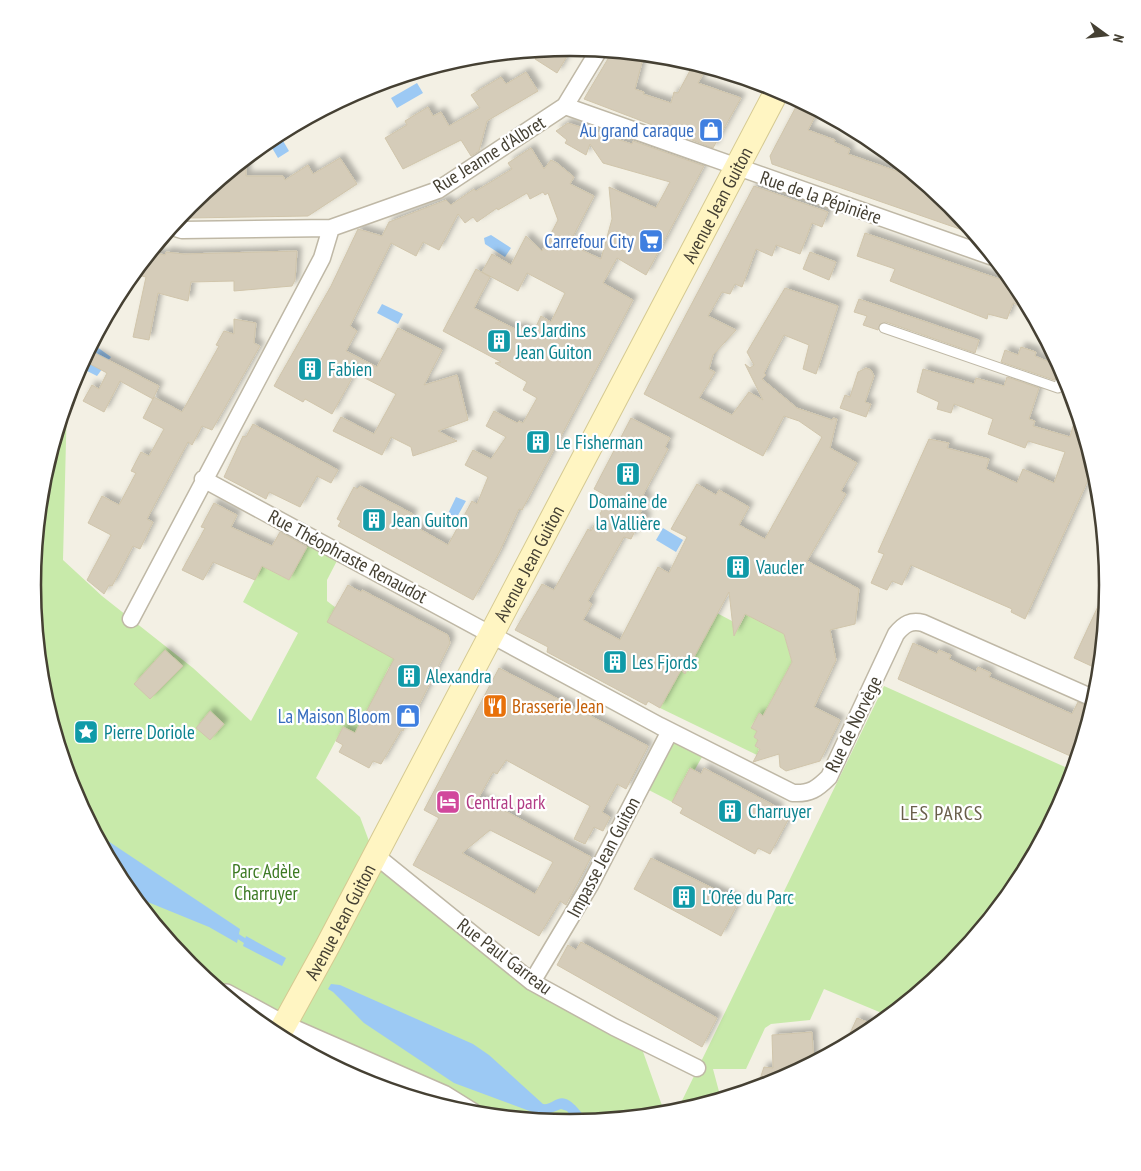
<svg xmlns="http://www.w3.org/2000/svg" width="1141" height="1171" viewBox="0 0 1141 1171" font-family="'PT Sans Narrow',sans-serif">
<defs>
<filter id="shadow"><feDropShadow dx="4.5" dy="-4.5" stdDeviation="2.5" flood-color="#0004"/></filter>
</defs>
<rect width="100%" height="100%" fill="#f3f0e4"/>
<path fill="#c8eaaa" d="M67 401 63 560 102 596 193 668 251 721 298 633 243 602 262 566 289 580 312 537 341 553 327 580V601L387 647 397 663 389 667 357 734 343 727 316 778 360 817 378 865 524 983 641 1046 665 1114 570 1123 465 1113 364 1082 271 1033 190 966 123 884 73 791 43 690 33 585 43 480Z
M713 611 732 621V624L740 625 746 614 784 634 792 662 765 712 763 715 759 713 751 727 757 731 754 737 758 740 755 746 759 749 757 755 660 708 681 670 685 673Z
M884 686 1074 771 1067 792 1018 885 951 966 889 1016 824 989 810 1020 771 1024 765 1028 746 1069H713L721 1099 676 1113Z
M670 731 706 750 694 771 689 769 672 802 641 786Z"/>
<path fill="#9cc9f4" d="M417 83 423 93 397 108 391 98Z
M279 134 289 151 278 158 268 141Z
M491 235 511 248 505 257 485 244 484 238Z
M382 304 403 314 398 324 377 313Z
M97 347 111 357 97 376 85 370Z
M456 497 466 501 452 526 444 522Z
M663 528 683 540 676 552 656 540Z
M96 833 240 929 237 943 209 927 133 896 123 884Z
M246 936 286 958 282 966 243 946Z
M331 984 340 985 473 1044 489 1055 543 1104C549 1105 552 1101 558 1099 570 1094 582 1114 589 1122L577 1123 567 1111 561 1109 543 1116 454 1083 364 1023 333 992 328 989Z"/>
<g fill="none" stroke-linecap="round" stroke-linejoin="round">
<path stroke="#9cc9f4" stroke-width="5" d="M239 937 250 944"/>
</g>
<path fill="#d5ccb9" stroke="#d0c5ab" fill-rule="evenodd" filter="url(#shadow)" d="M572 48 557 73 535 59 541 50Z
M612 52 644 55 635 89 644 92 643 94 671 103 674 92 678 93 694 63 707 67 698 83 741 98 713 148 584 99Z
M526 72 538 91 487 121 479 151 471 156 461 140 403 169 385 138 407 125 405 121 428 107 433 116 441 112 449 126 480 108 471 95 501 77 506 84Z
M799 101 818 111 808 130 835 140 834 142 850 149 848 154 919 179 951 205 974 234 772 164 770 156Z
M568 123 632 144 633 141 704 166 646 275 617 258 603 283 633 300 522 510 519 509 500 551 473 600 338 526 341 521 337 519 354 487 357 489 360 486 413 514 409 523 448 545 472 501 477 504 488 477 465 465 473 450 491 459 506 437 486 426 494 411 517 423 519 421 523 423 537 398 523 390 527 382 495 363 501 362 443 331 476 269 490 277 474 308 517 330 519 326 533 333 541 316 551 322 565 293 527 273 518 291 482 272 492 254 511 265 526 236 542 251 558 220 548 193 545 195 543 192 530 199 527 193 498 210 497 208 477 222 473 217 465 223 458 214 439 250 423 242 416 256 391 243 350 326 357 331 346 351 377 367 398 328 442 350 424 385 457 375 468 420 438 431 457 441 413 456 411 447 391 437 382 455 333 431 341 417 374 434 396 394 355 373 332 414 305 399 303 402 274 386 331 286 358 229 382 236 389 222 446 200 451 205 474 189 476 191 512 169 508 163 531 148 544 169 551 160 557 163 574 177 570 184 594 196 569 244 601 259 612 219 609 187 656 208 670 182 603 163 590 144 586 155 565 143 567 140 556 131Z
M340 158 357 184 308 216 188 218 191 212 186 210 190 205 246 160V176H283L285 180 308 165 313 174Z
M754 186 828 212 822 227 812 223 800 254 776 245 772 256 756 249 742 287 735 284 730 294 722 292 708 316 736 330 713 355 709 369 715 372 699 398 732 415 749 392 763 400 745 364 750 368 754 365 747 352 785 288 838 306 816 374 803 369 809 345 784 335 764 373 766 375 762 379 797 408 832 420 833 418 837 419 830 448 857 463 841 491 846 494 807 561 859 589 855 624 830 630 836 660 814 707 840 720 820 761 786 771 780 767 779 754 753 762 760 749 755 746 758 740 754 737 757 731 751 728 759 713 763 716 792 662 784 634 745 614 734 636 729 592 685 674 681 670 660 708 648 701 646 705 547 652 548 647 515 630 542 584 554 590 588 529 591 531 609 497 594 489 631 418 670 438 665 447 668 449 643 495 648 498 640 513 647 517 641 529 637 527 631 539 624 537 588 601 592 604 583 620 620 640 658 567 669 573 687 537 671 529 697 484 716 495 719 490 749 507 739 525 765 539 822 437 799 421 784 416 763 456 644 394Z
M865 233 1017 285 1030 310 1013 303 1007 319 988 314 987 319 890 281 895 269 857 256Z
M297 251 295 280 292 286 234 291V281L191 282 188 301 158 293 149 340 133 337 146 277 133 274 151 252 165 255 166 252 184 254Z
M810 252 836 262 829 280 803 269Z
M859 299 979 340 975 353 886 322 880 324 878 330 863 325 867 316 854 312Z
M234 319 256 323 254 343 260 346 212 430 202 426 192 445 188 442 147 519 153 522 140 549 133 546 112 586 109 585 104 594 87 580 111 535 88 523 102 496 119 505 136 473 131 471 141 452 149 456 164 429 143 418 154 397 182 412 219 346 216 345 224 331 234 334Z
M1021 347 1036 352 1035 356 1059 366 1054 380 1001 362 1005 350 1018 355Z
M95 353 159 386 153 399 120 381 104 412 83 401 92 385 99 389 107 373 90 364Z
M866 368 871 370 874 376 865 402 871 404 866 417 840 408 845 395 850 397 858 372Z
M923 369 974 384 976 378 1004 386 1007 377 1039 388 1029 419 1035 421 1033 426 1070 437 1077 412 1094 467 1025 619 1011 612 1012 609 911 565 902 585 892 581 887 590 871 583 884 554 878 552 929 439 949 443 947 448 989 459 986 469 1017 483 1023 469 1054 483 1065 452 1028 441 1025 448 988 434 993 419 954 404 951 413 937 409 939 402 917 392Z
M253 424 338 470 331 483 317 476 300 507 269 492 266 499 224 477 243 436 246 437Z
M214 503 237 515 231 527 272 546 280 532 307 547 289 580 262 566 255 580 213 562 203 580 182 570 205 528 201 527Z
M348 585 361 592 362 590 448 635 450 643 408 727 406 725 403 731 401 730 381 764 373 761 369 768 339 752 343 745 336 741 343 727 355 733 394 659 327 622Z
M1106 589 1108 590 1100 670 1074 658Z
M913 643 937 654 939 650 951 655 949 659 976 672 978 667 991 673 989 677 1072 714 1078 702 1089 707 1084 719 1089 722 1077 759 898 679Z
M165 650 183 666 150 699 134 684Z
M499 668 648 746 626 789 617 784 602 812 610 817 603 831 594 827 585 844 574 839 590 806 506 760 497 774 493 772 479 797 591 857 566 905 560 901 539 936 413 865 439 818 424 810ZM490 830 553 862 535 894 462 853Z
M210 711 224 724 210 740 196 728Z
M690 768 701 774 704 768 779 808 776 814 788 820 770 854 758 848 755 854 680 813 683 808 672 802Z
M651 858 739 901 721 936 634 889Z
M581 942 717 1018 702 1047 557 965 568 945 576 950Z
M857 1018 872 1024 868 1034 844 1046Z
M812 1032 814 1063 776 1083 757 1088 764 1067 773 1068 772 1035Z"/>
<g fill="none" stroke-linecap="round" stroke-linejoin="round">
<defs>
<path id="service" d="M884 328 1058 388 1063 372"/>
<path id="minor" d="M565 106 993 257
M172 227 182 230 331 228 438 190 565 106 599 50
M203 479 660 726 793 793C810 794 817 789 829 777L896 634C904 624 911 620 923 623L1095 699
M131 619 322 258 331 228
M375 855 532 982 614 1027 697 1068
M532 982 590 885 670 731"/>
<path id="tertiary" d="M226 995 283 1026 443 1096 472 1114"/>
<g id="secondary">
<path id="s1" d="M278 1036 327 947 778 89"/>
</g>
</defs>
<use href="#service" stroke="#bfb8a6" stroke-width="11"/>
<use href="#minor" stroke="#bfb8a6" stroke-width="19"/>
<use href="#tertiary" stroke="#bfb8a6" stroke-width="24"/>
<use href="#secondary" stroke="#d5c991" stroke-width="26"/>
<use href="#service" stroke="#fff" stroke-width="9"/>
<use href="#minor" stroke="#fff" stroke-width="16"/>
<use href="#tertiary" stroke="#fff" stroke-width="21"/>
<use href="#secondary" stroke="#fff5c2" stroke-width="24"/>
</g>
<defs>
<symbol id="shop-square" viewBox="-11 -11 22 22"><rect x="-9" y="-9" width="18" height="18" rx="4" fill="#3f7fe0" stroke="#fff"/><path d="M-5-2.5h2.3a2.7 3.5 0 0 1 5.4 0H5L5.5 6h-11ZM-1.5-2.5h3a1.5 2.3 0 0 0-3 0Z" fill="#fff"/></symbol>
<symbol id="supermarket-square" viewBox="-11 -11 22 22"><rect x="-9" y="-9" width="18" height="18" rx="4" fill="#3f7fe0" stroke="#fff"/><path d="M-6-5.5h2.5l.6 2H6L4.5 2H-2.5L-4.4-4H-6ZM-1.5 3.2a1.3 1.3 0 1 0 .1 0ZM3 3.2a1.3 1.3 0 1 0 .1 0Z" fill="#fff"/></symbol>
<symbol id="building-square" viewBox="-11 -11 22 22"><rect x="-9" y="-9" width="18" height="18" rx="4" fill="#0f9aa8" stroke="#fff"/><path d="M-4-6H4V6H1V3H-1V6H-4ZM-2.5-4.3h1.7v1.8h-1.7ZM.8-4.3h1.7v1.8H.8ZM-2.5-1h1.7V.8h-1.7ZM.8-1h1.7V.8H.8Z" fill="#fff"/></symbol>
<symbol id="restaurant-square" viewBox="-11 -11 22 22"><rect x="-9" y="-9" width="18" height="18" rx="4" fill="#e8710a" stroke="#fff"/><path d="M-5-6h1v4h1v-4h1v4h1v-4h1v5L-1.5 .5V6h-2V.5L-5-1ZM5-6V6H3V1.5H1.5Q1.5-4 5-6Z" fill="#fff"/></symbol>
<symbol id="sight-square" viewBox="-11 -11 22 22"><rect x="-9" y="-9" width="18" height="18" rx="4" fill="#0f9aa8" stroke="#fff"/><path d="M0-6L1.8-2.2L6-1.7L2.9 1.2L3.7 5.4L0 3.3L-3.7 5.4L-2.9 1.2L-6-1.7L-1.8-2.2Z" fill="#fff"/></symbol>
<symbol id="hotel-square" viewBox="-11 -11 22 22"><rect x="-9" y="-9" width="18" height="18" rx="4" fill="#d1479c" stroke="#fff"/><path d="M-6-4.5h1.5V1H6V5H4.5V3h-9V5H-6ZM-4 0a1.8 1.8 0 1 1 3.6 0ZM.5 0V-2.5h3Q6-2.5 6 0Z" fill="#fff"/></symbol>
</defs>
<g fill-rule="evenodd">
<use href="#shop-square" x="697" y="116" width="28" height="28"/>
<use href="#supermarket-square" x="637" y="227" width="28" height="28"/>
<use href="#building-square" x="485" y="327" width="28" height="28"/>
<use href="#building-square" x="296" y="355" width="28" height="28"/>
<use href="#building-square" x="524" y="428" width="28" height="28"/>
<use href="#building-square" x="614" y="460" width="28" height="28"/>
<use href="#building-square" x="360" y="506" width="28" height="28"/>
<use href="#building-square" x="724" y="553" width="28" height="28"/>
<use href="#building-square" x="601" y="648" width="28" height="28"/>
<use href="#building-square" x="395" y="662" width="28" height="28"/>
<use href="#restaurant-square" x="481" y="692" width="28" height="28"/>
<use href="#shop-square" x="394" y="702" width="28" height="28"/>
<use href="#sight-square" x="72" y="718" width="28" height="28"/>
<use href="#hotel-square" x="434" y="788" width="28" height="28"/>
<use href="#building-square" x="716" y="797" width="28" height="28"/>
<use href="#building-square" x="670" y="883" width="28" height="28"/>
</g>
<g text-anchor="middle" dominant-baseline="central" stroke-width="4.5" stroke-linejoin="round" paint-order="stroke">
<g font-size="19" fill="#366cbe" stroke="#fff" text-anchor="end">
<text x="694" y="130">Au grand caraque</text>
<text x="634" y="241">Carrefour City</text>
<text x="390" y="716">La Maison Bloom</text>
</g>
<g font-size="19" fill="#454033" stroke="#fff">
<text transform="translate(489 154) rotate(-32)">Rue Jeanne d'Albret</text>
<text transform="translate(821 197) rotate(19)">Rue de la Pépinière</text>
<text stroke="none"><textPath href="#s1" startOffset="940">Avenue Jean Guiton</textPath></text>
<text transform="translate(348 556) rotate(28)">Rue Théophraste Renaudot</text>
<text stroke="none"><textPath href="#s1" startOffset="535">Avenue Jean Guiton</textPath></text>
<text transform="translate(853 724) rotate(-64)">Rue de Norvège</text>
<text transform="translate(603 857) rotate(-62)">Impasse Jean Guiton</text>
<text stroke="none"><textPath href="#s1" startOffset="130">Avenue Jean Guiton</textPath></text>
<text transform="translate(505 956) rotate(37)">Rue Paul Garreau</text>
</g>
<g font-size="19" fill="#0d838f" stroke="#fff" text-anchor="start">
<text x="516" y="330">Les Jardins<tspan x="516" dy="22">Jean Guiton</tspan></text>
<text x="328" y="369">Fabien</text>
<text x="556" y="442">Le Fisherman</text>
<text x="628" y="501" text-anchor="middle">Domaine de<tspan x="628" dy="22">la Vallière</tspan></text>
<text x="392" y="520">Jean Guiton</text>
<text x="756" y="567">Vaucler</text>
<text x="632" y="662">Les Fjords</text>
<text x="426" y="676">Alexandra</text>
<text x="104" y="732">Pierre Doriole</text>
<text x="748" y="811">Charruyer</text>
<text x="702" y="897">L'Orée du Parc</text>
</g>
<g font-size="19" fill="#c56008" stroke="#fff" text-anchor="start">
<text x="512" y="706">Brasserie Jean</text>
</g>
<g font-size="19" fill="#b23c85" stroke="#fff" text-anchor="start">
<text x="466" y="802">Central park</text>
</g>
<g font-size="19" fill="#3d7a24" stroke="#fff">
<text x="266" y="871">Parc Adèle<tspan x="266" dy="22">Charruyer</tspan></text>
</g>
<g font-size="20" letter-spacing="1" fill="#695f4a" stroke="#fff">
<text x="942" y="813">LES PARCS</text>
</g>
</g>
<path d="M0 0H1141V1171H0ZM41 585a529 529 0 1 1 1058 0a529 529 0 1 1-1058 0Z" fill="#fff" fill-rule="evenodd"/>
<path fill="none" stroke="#454033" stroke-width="2.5" d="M41 585a529 529 0 1 1 1058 0a529 529 0 1 1-1058 0Z"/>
<g transform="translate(1106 35) rotate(105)" stroke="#ffffff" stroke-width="4" paint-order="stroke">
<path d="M0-4L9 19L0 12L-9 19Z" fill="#454033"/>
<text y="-8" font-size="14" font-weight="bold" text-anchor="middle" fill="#454033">N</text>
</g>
</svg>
